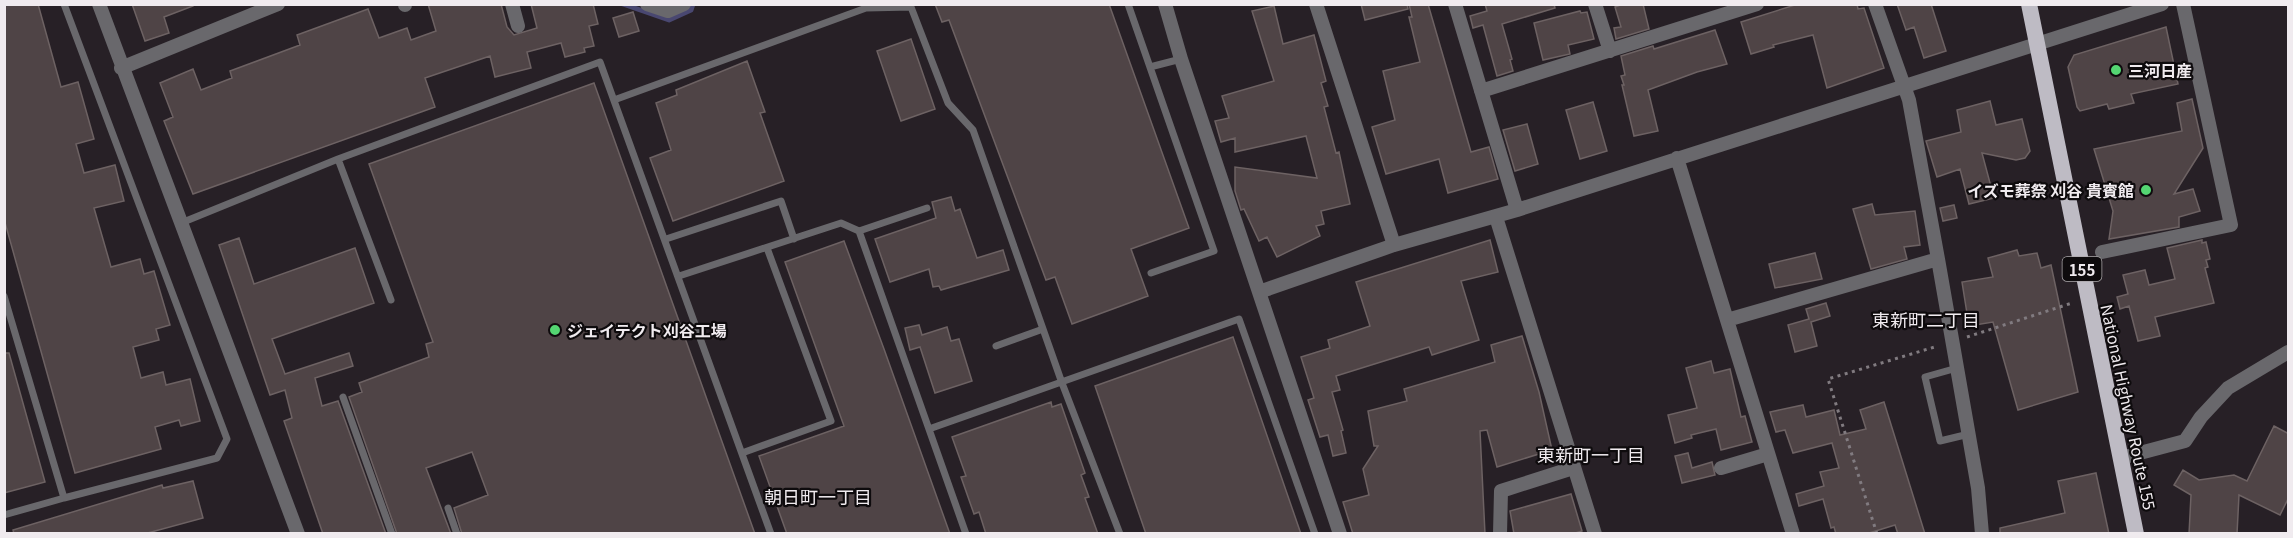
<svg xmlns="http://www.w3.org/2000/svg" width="2293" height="538" viewBox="0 0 2293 538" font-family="Georgia,'Noto Sans JP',serif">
<rect width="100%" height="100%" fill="#272026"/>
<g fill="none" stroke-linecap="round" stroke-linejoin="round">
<path stroke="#494770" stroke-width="5" d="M623 4 669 20 691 10 693 4"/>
</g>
<path fill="#4f4446" stroke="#6d6263" stroke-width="1.5" d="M4 4H38L61 87 78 82 94 139 76 144 84 173 115 165 124 201 94 208 111 267 140 259 144 274 154 271 170 325 156 329 159 340 133 347 141 378 163 372 166 385 190 379 200 421 181 426 179 420 155 427 161 449 75 473 4 219Z
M132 4H193V6L164 17 169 33 145 41Z
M428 4H501L507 27 514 35 537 28 531 4H593L598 24 589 26 594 46 584 48 585 52 565 57 561 43 527 52 531 68 495 77 490 56 425 78 435 107 193 194 164 121 173 117 160 83 193 69 201 90 232 78 230 71 300 45 297 35 368 9 379 38 407 28 411 40 436 31Z
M935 4H1109L1189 228 1131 249 1148 296 1072 324 1055 277 1046 280 949 20 942 22Z
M1361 4H1407L1408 9 1365 20Z
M1409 4H1428L1471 152 1489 147 1498 179 1448 193 1439 159 1386 174 1372 127 1395 120 1383 71 1420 62 1409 17H1412Z
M1485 4H1554L1555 8 1502 24 1512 59 1510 60 1513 71 1497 76 1483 25 1473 28 1470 16 1487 11Z
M1623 4H1643L1649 29 1616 39 1614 28 1621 27 1615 7Z
M1798 4H1857L1858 9 1864 8 1884 68 1827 88 1813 35 1773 45 1774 47 1751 54 1741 22Z
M1897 4H1931L1946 51 1924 58 1914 27 1906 30Z
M1274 6 1283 44 1314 35 1326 81 1321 83 1328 106 1324 107 1336 153 1339 152 1350 204 1321 211 1324 224 1316 226 1320 236 1277 257 1267 237 1259 241 1244 209 1241 210 1235 191V167L1317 178 1306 136 1235 152V138L1221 142 1215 121 1229 118 1222 96 1274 81 1252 11Z
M1580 11 1581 13 1587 12 1594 39 1568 45 1570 54 1543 60 1534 23Z
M633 12 639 31 619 37 613 18Z
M2166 27 2178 84 2131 94 2134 103 2109 109 2107 104 2080 111 2077 107 2068 67 2074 55Z
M1715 30 1727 64 1697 72 1648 90 1658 131 1634 136 1622 85H1624L1621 76 1625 75 1621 56 1653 46 1654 49Z
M911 39 935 109 901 121 877 51Z
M747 61 765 112 760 113 784 181 673 221 650 158 671 150 656 103 677 95 676 90Z
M594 83 755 534H462L454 508 488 495 472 452 426 468 451 534H397L349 397 362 392 359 383 429 357 426 344 433 342 369 164Z
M2192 99 2203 148 2174 194 2193 189 2200 211 2179 217V227L2109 239 2113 211 2094 149 2182 131 2177 103Z
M1990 101 1996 125 2022 119 2030 151 2025 158 2016 160 1982 153 1994 198 1969 204 1960 169 1937 177 1926 141 1961 132 1957 110Z
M1593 102 1607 151 1580 159 1566 110Z
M1527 124 1538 164 1515 171 1503 130Z
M951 197 955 211 960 209 977 258 1003 250 1009 270 941 290 939 286 933 287 929 269 890 282 875 239 936 218 932 202Z
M1872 204 1875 215 1915 211 1920 245 1904 247 1907 259 1871 269 1853 209Z
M1954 205 1957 218 1943 221 1940 208Z
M239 238 254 284 355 248 374 303 272 339 285 374 349 353 353 366 315 378 322 406 338 401 386 534H323L284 421 292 418 285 390 270 395 219 245Z
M1490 240 1498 272 1461 281 1479 340 1432 355 1429 347 1336 376 1340 390 1332 392 1343 430 1341 431 1346 453 1333 456 1328 435 1320 437 1308 400 1314 398 1301 357 1330 348 1328 340 1370 326 1356 282Z
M2202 240V243L2206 242 2210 259 2206 260 2208 267 2205 268 2214 303 2155 317 2160 336 2138 341 2129 306 2120 309 2117 297 2128 294 2123 275 2145 270 2149 285 2175 279 2167 248Z
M844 241 884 349 950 534H787L759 456 844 426 785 262Z
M2017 250 2019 256 2037 253 2041 268 2051 265 2078 392 2018 410 1993 322 1969 326 1962 282 1993 277 1988 258Z
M1815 253 1822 279 1775 288 1769 264Z
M1826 303 1830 316 1811 322 1817 346 1795 352 1788 325 1809 319 1806 309Z
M919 325 922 335 947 327 951 341 959 339 972 381 935 393 920 347 910 350 905 328Z
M1522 336 1539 392 1552 450 1497 467 1487 430 1480 431 1485 534H1353L1343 502 1369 495 1363 469 1378 446H1374L1368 411 1407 401 1404 389 1495 362 1491 345Z
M1233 337 1301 534H1146L1095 386Z
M4 353H9L45 482 4 493Z
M1711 361 1714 373 1730 369 1741 417 1745 416 1752 442 1721 450 1716 429 1691 435 1692 438 1675 443 1668 415 1697 408 1686 368Z
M1051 402 1052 407 1061 404 1085 473 1081 475 1089 497 1085 498 1098 534H986L979 512 974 514 961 477 966 476 952 437Z
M1884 402 1925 534H1898L1895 525 1866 534H1836L1834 527 1831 528 1823 499 1799 506 1796 494 1824 486 1820 472 1839 468 1832 443 1793 453 1785 430 1776 432 1770 412 1803 405 1806 417 1834 410 1840 435 1866 429 1860 410Z
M2274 426 2289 434V497L2280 515 2239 495 2237 534H2189L2191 495 2174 485 2183 470 2199 480 2234 475 2247 481Z
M1688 453 1692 468 1712 462 1715 475 1682 483 1675 456Z
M2096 473 2109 534H2000V528L2065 513 2058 481Z
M193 481 203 518 144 534H14L13 530 162 485 163 488Z
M1571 494 1582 531 1572 534H1514L1510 511Z"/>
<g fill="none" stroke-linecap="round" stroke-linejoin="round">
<path stroke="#817b80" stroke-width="3" stroke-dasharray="3 4.5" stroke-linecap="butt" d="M1967 337 2072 303
M1877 534 1828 379 1938 346"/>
<path stroke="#69686c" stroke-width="7" d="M1128 4 1214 251 1151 273
M1150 67 1181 59
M614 100 866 8 911 7 948 103 973 130 1062 383 1120 534
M338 159 391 300
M181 223 338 159 600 62 771 534
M859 231 927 208
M666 239 781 201 794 239
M679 276 841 223 859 231 966 534
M4 296 64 498 217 458 227 439 64 4
M996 346 1043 329
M1957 368 1925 377 1940 441 1969 434
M343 397 392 534
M929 429 1239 319 1315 534
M742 453 831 421 767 248
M448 508 457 534
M4 515 64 498"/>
<path stroke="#69686c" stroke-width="14" d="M99 4 298 534
M405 4V5
M512 4 518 26
M647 4 668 11 684 4
M1165 4 1181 59 1340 534
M1316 4 1394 245
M1455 4 1517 210 2162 4
M1595 4 1610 51
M121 68 278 4
M1481 91 1757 4
M1677 158 1793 534
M1496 217 1595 534
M2102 252 2231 225 2183 4
M1938 259 1978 488 1982 534
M1259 292 1394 245 1517 210
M1727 320 1938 259 1909 100 1875 4
M2121 458 2185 441 2201 417 2228 388 2288 352
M1721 468 1768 454
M1500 534 1501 491 1573 468"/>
<path stroke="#bebbc4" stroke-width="16" d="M2029 4 2136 534"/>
</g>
<g fill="#54d672" stroke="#0e0b0d" stroke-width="2">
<circle cx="2116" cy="70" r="6"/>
<circle cx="2146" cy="190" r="6"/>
<circle cx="555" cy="330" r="6"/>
</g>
<g text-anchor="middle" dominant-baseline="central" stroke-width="4.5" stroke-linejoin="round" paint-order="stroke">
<rect fill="#0e0b0d" stroke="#aca8ab" stroke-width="1.5" x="2062.5" y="257" width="39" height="24" rx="4.5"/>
<g font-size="15" font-weight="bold" fill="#f0ebef">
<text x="2082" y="269">155</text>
</g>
<g font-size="16" font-weight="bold" fill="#f0ebef" stroke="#0e0b0d" text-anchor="start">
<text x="2128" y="70">三河日産</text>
<text x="2134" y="190" text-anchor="end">イズモ葬祭 刈谷 貴賓館</text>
<text x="567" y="330">ジェイテクト刈谷工場</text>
</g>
<g font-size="16" fill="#f0ebef" stroke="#0e0b0d">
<text transform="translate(2129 407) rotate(78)">National Highway Route 155</text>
</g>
<g font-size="18" fill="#f0ebef" stroke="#0e0b0d">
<text x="1926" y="319">東新町二丁目</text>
<text x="1591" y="454">東新町一丁目</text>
<text x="818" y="496">朝日町一丁目</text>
</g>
</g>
<rect width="2293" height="538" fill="none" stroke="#f0ebef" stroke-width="12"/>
</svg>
